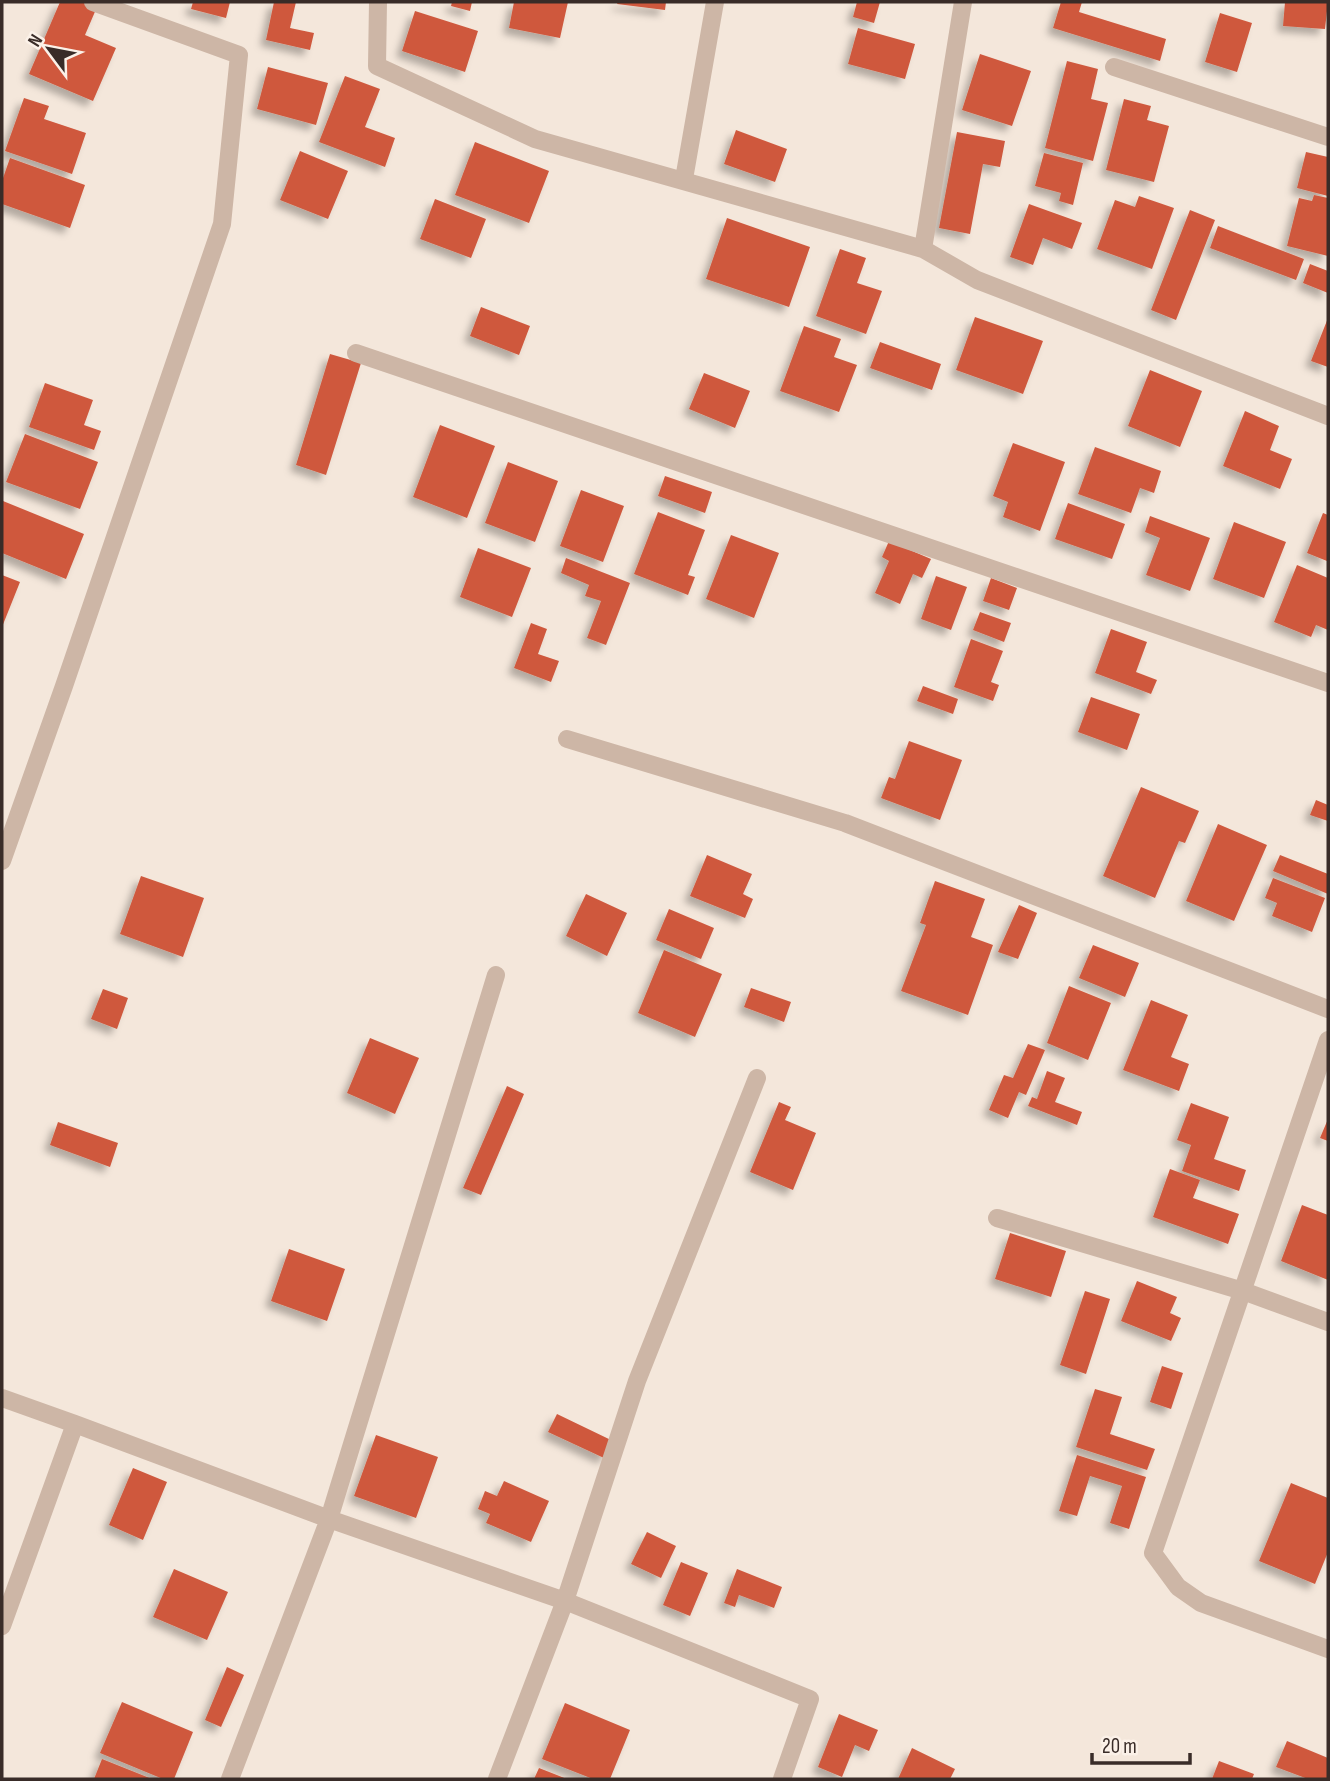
<svg xmlns="http://www.w3.org/2000/svg" width="1330" height="1781" viewBox="0 0 1330 1781" font-family="'Sofia Sans Condensed',sans-serif">
<defs>
<filter id="shadow"><feDropShadow dx="-6" dy="6" stdDeviation="3.5" flood-color="#0004"/></filter>
</defs>
<rect width="100%" height="100%" fill="#f4e7db"/>
<path fill="#cf593e" filter="url(#shadow)" d="M60 2H84L97 7 85 35 116 48 93 101 29 74Z
M193 2H230L226 18 191 9Z
M274 2H296L290 28 314 33 310 50 266 40Z
M452 2H472L470 11 451 6Z
M514 2H568L560 38 509 28Z
M618 2H666L665 10 617 4Z
M857 2H880L874 23 853 17Z
M1061 2H1082L1079 12 1166 39 1160 61 1053 28Z
M1285 2H1328L1325 29 1283 26Z
M415 11 478 31 465 72 402 51Z
M1220 13 1252 23 1237 72 1205 62Z
M858 28 915 44 905 79 848 64Z
M980 54 1031 71 1012 126 962 110Z
M1067 61 1098 69 1091 99 1108 103 1093 161 1045 148Z
M268 67 328 83 316 125 257 109Z
M345 76 380 89 365 127 395 138 385 167 319 142Z
M24 98 49 106 44 119 86 133 72 174 5 151Z
M1124 99 1151 106 1147 120 1169 126 1154 182 1106 170Z
M736 130 787 149 775 182 724 164Z
M957 132 1005 141 1000 167 983 164 970 234 939 228Z
M475 142 549 171 529 223 455 195Z
M300 151 348 171 328 219 280 200Z
M1306 152 1328 157V196L1297 188Z
M1044 153 1083 163 1073 205 1059 201 1061 193 1035 186Z
M10 158 85 185 70 228 2 204V181Z
M1314 195 1328 198V256L1287 246 1299 198 1312 201Z
M1139 196 1174 208 1152 269 1097 249 1115 200 1135 207Z
M435 199 486 219 471 258 420 239Z
M1029 204 1082 223 1072 249 1043 238 1033 265 1010 257Z
M1190 210 1215 220 1176 320 1151 310Z
M727 218 810 247 789 307 706 279Z
M1218 226 1304 259 1296 280 1210 248Z
M840 249 866 258 857 283 882 291 866 334 816 316Z
M1310 264 1328 271V293L1303 283Z
M481 307 530 326 519 355 470 336Z
M975 317 1043 341 1023 394 956 370Z
M1328 318V367L1311 361Z
M804 326 841 339 834 357 857 365 839 412 780 391Z
M880 342 941 364 932 390 870 368Z
M330 354 361 363 326 475 296 465Z
M1150 370 1202 391 1180 447 1128 426Z
M704 373 750 391 735 428 689 409Z
M45 383 93 400 84 425 101 431 94 450 29 427Z
M1245 411 1279 426 1270 450 1292 459 1280 489 1223 466Z
M440 425 495 446 467 518 413 497Z
M25 434 98 462 80 509 6 482Z
M1013 443 1065 462 1040 531 1003 517 1008 502 993 496Z
M1095 447 1161 471 1154 493 1140 488 1131 513 1078 494Z
M508 462 558 481 535 542 485 523Z
M665 476 712 492 705 513 658 496Z
M581 490 624 506 603 562 560 546Z
M3 501 84 534 66 579 2 553Z
M1068 503 1125 524 1112 559 1055 539Z
M658 512 705 530 688 575 695 577 688 595 634 574Z
M1323 513 1328 515 1327 561 1307 553Z
M1150 516 1210 538 1190 591 1146 575 1160 538 1145 532Z
M1234 522 1286 542 1264 598 1213 579Z
M731 535 779 553 754 618 706 599Z
M889 541 931 559 922 578 913 574 900 604 875 593 889 561 882 557Z
M478 548 531 568 512 617 460 597Z
M566 558 630 583 606 645 587 638 601 601 585 596 589 585 561 573Z
M1297 565 1328 578V630L1316 625 1311 637 1274 622Z
M2 575 20 582 2 627Z
M936 576 967 587 951 630 921 619Z
M991 578 1017 588 1009 610 983 601Z
M980 612 1011 623 1004 642 973 630Z
M531 623 547 629 538 654 559 661 551 682 514 668Z
M1111 629 1147 642 1136 672 1157 680 1151 694 1095 673Z
M971 639 1003 651 991 682 999 685 993 701 954 687Z
M923 686 958 699 953 714 917 701Z
M1091 697 1140 714 1127 750 1078 732Z
M909 741 962 760 940 820 881 798 889 777 895 779Z
M1141 787 1199 811 1185 843 1179 841 1155 898 1103 876Z
M1316 800 1328 805V821L1310 815Z
M1218 824 1267 845 1234 921 1186 901Z
M707 855 752 874 743 894 753 899 745 918 690 896Z
M1280 855 1328 874V894L1273 871Z
M141 876 204 898 183 957 120 934Z
M1273 878 1325 898 1312 932 1272 916 1277 903 1265 898Z
M935 881 985 899 971 937 993 945 968 1015 901 991 926 925 920 923Z
M586 894 627 913 607 956 566 936Z
M1019 905 1037 913 1018 959 998 952Z
M669 909 714 928 701 959 656 940Z
M1093 945 1139 963 1125 997 1079 978Z
M664 950 722 974 695 1037 638 1013Z
M1069 986 1111 1003 1088 1060 1047 1043Z
M751 988 791 1002 784 1022 744 1007Z
M103 989 128 998 117 1029 91 1019Z
M1151 1000 1188 1015 1171 1057 1189 1064 1179 1091 1123 1070Z
M370 1038 419 1058 395 1114 347 1093Z
M1028 1044 1045 1050 1026 1095 1019 1092 1008 1118 989 1110 1004 1075 1013 1078Z
M1047 1071 1065 1078 1055 1102 1082 1112 1077 1125 1028 1106 1032 1097 1037 1099Z
M507 1086 524 1094 481 1195 463 1188Z
M779 1102 791 1107 785 1120 816 1133 793 1190 750 1172Z
M1191 1103 1229 1117 1214 1159 1246 1170 1239 1191 1182 1171 1191 1145 1177 1140Z
M1328 1119V1141L1320 1138Z
M58 1122 118 1143 110 1167 50 1145Z
M1170 1169 1200 1180 1193 1198 1239 1214 1228 1244 1153 1217Z
M1302 1205 1328 1215V1280L1281 1261Z
M1010 1233 1066 1251 1051 1297 995 1279Z
M289 1249 345 1269 327 1321 271 1301Z
M1137 1281 1177 1297 1170 1313 1181 1318 1171 1341 1121 1321Z
M1085 1291 1110 1299 1086 1374 1060 1365Z
M1162 1366 1183 1373 1171 1409 1150 1402Z
M1095 1389 1122 1397 1110 1434 1155 1449 1147 1470 1076 1447Z
M557 1414 613 1441 604 1458 548 1432Z
M376 1435 438 1457 416 1518 354 1496Z
M1077 1455 1146 1477 1129 1529 1110 1523 1122 1486 1090 1476 1077 1516 1059 1511Z
M133 1468 167 1482 143 1540 109 1525Z
M504 1481 549 1501 531 1542 486 1523 490 1514 478 1509 485 1491 497 1496Z
M1291 1483 1328 1498V1552L1315 1584 1259 1561Z
M647 1532 676 1546 661 1578 631 1564Z
M681 1562 708 1573 690 1616 663 1605Z
M174 1569 228 1592 207 1640 153 1617Z
M737 1569 782 1587 774 1608 739 1595 735 1607 724 1603Z
M227 1667 244 1675 221 1727 205 1720Z
M122 1702 193 1732 174 1779H163L100 1753Z
M565 1703 630 1730 610 1779H593L542 1759Z
M839 1714 878 1730 869 1751 855 1745 842 1777 818 1767Z
M1287 1741 1328 1758V1779H1308L1276 1767Z
M912 1748 955 1769 950 1779H898Z
M102 1759 152 1779H94Z
M1219 1761 1254 1774 1252 1779H1212Z
M539 1768 567 1779H534Z"/>
<g fill="none" stroke-linecap="round" stroke-linejoin="round">
<path stroke="#cdb6a6" stroke-width="18" d="M378 2 377 66 535 139 923 249 977 280 1328 416
M1114 67 1328 137
M684 179 715 2
M923 249 963 2
M356 353 1328 683
M567 739 845 823 1328 1009
M2 861 64 686 222 224 239 55 93 2
M1328 1040 1153 1553 1178 1587 1201 1603 1328 1649
M997 1218 1243 1291 1328 1322
M2 1398 75 1424 329 1519 565 1601 810 1699 782 1779
M2 1626 75 1424
M230 1779 329 1519 496 975
M497 1779 565 1601 637 1381 757 1078"/>
</g>
<rect width="1330" height="1781" fill="none" stroke="#392c28" stroke-width="7"/>
<g transform="translate(49 49) rotate(302)" stroke="#fbf1e8" stroke-width="5" paint-order="stroke">
<path d="M0-5L12 26L0 18L-12 26Z" fill="#392c28"/>
<text y="-10" font-size="19" font-weight="bold" text-anchor="middle" fill="#392c28">N</text>
</g>
<path d="M1092 1753v10h98v-10" fill="none" stroke="#392c28" stroke-width="3.5"/>
<text x="1102" y="1753" font-size="21" fill="#392c28" stroke="#fbf1e8" stroke-width="5" paint-order="stroke">20 m</text>
</svg>
